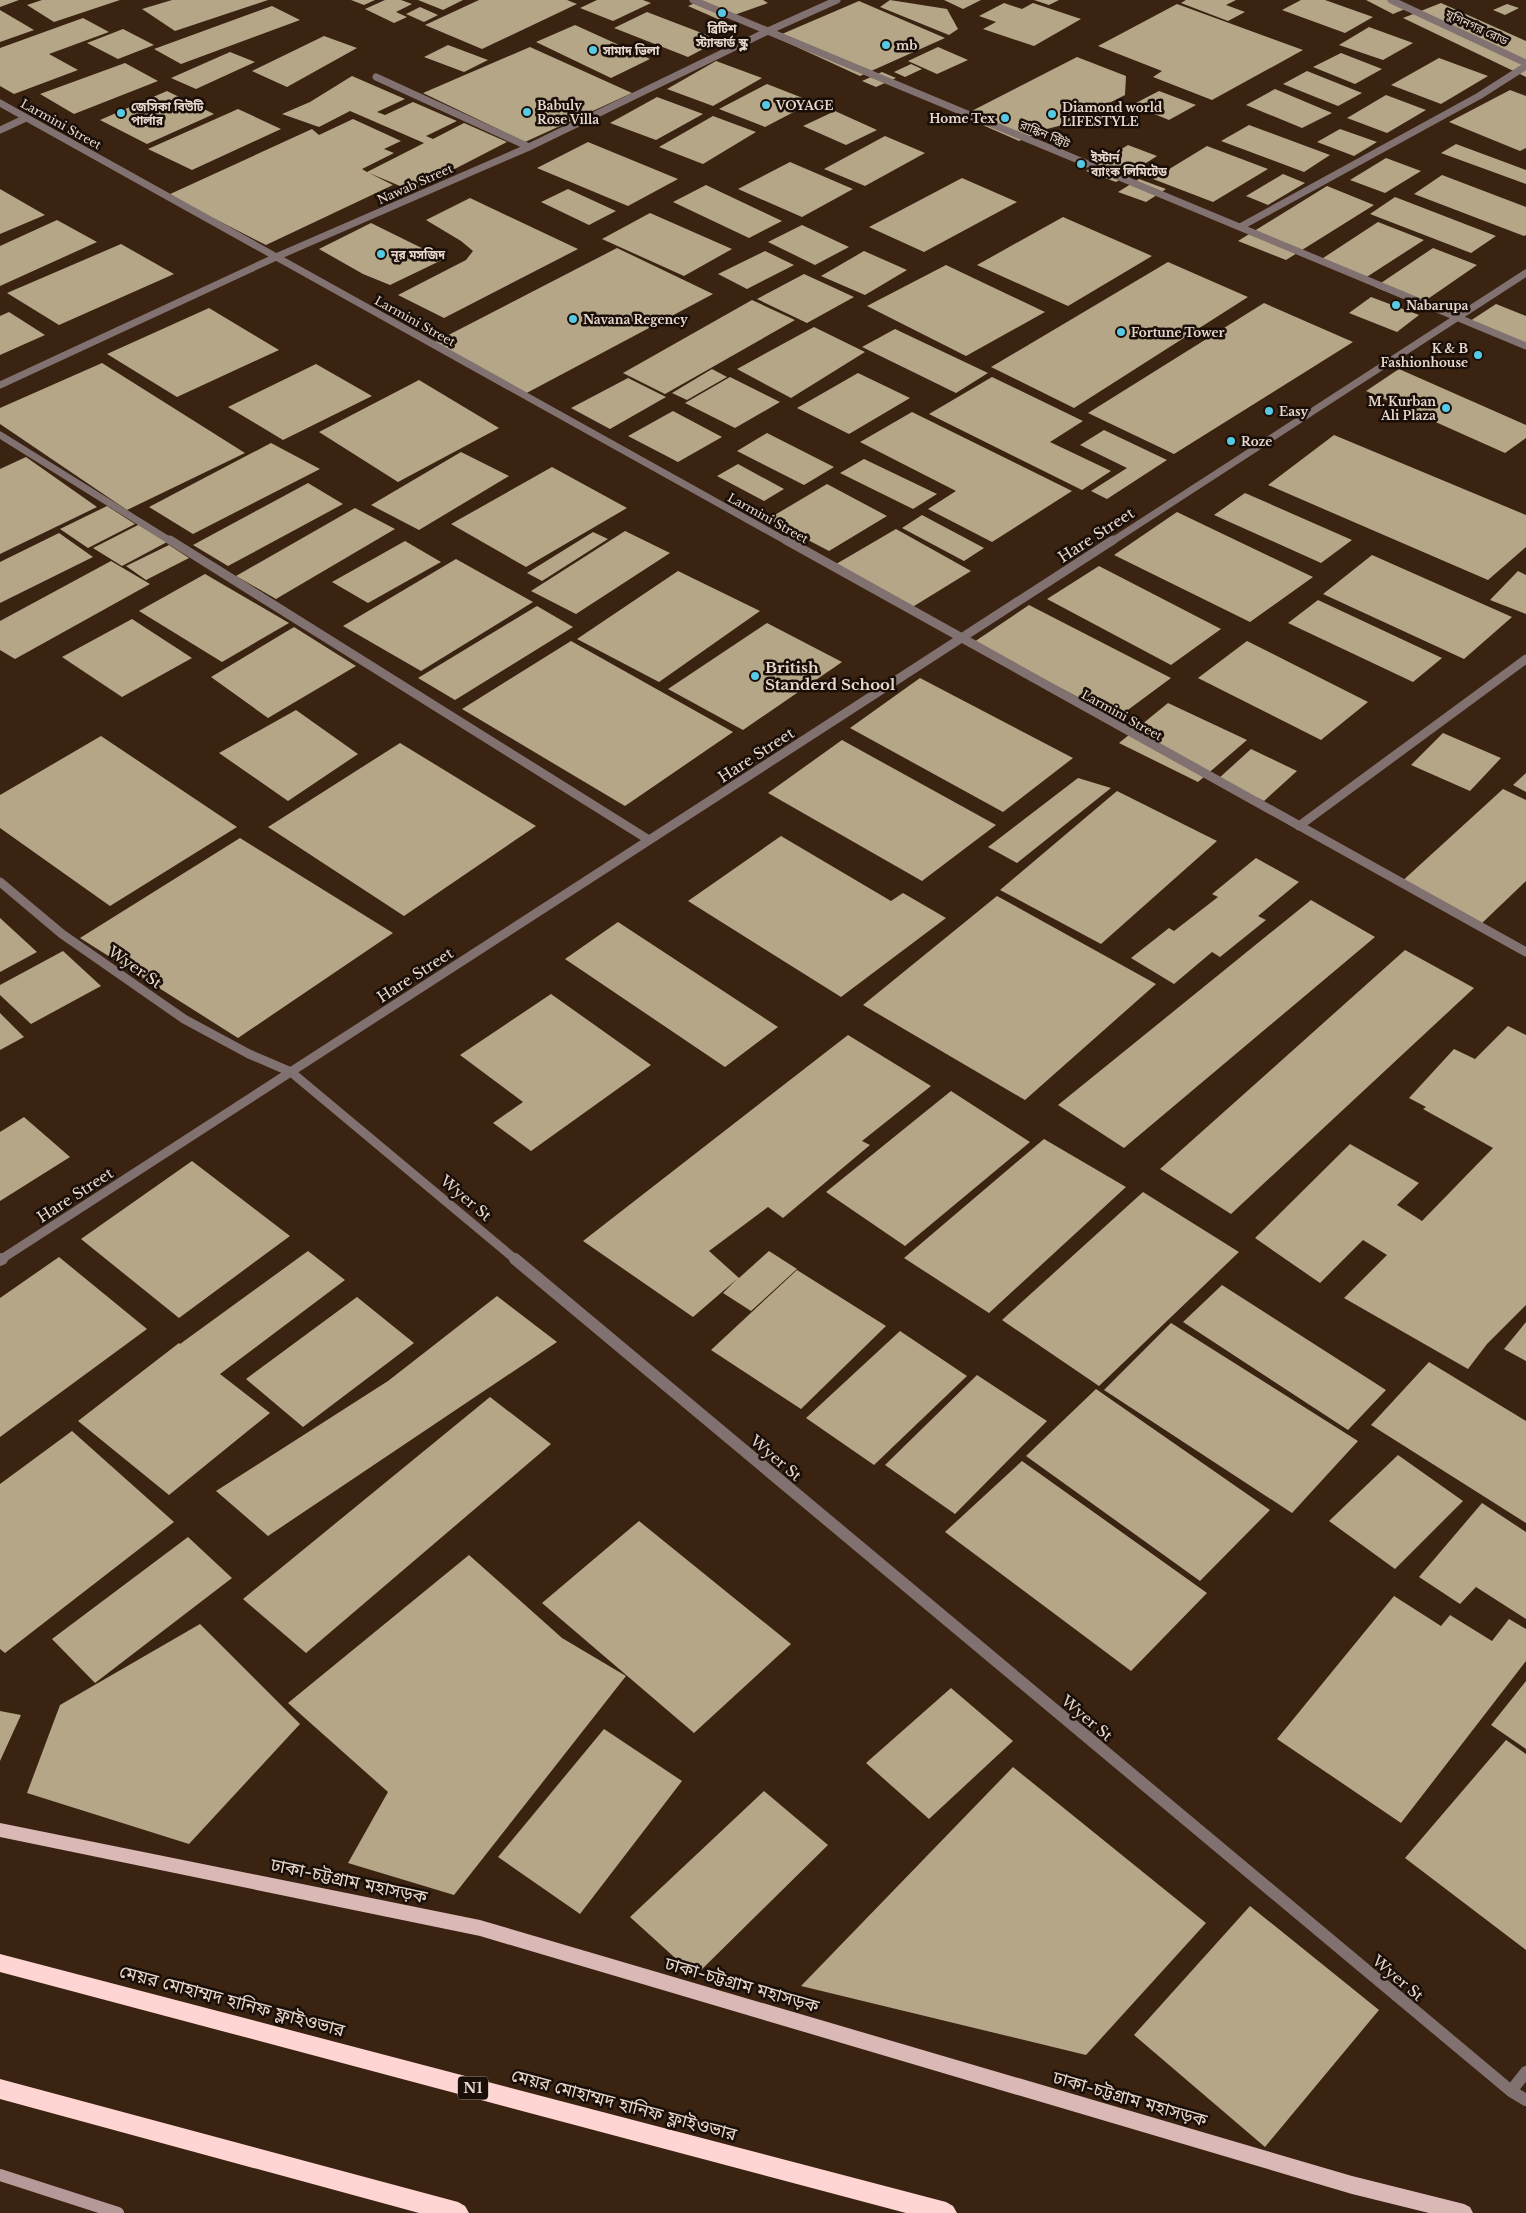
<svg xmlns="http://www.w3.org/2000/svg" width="1526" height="2213" viewBox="0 0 1526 2213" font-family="'Libre Baskerville','Noto Sans Bengali',serif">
<rect width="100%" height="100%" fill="#3b2312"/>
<path fill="#b4a687" d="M0 0H19L0 7Z
M42 0H120L54 22 27 5Z
M172 0H268L175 31 142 9Z
M351 0H375L364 5Z
M385 0H401L412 4 396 12 407 17 394 23 365 9Z
M418 0H463L443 10Z
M479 0H567L577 4 482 49 425 25Z
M597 0H643L651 3 613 21 580 8Z
M702 0H763L768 3 720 20 688 6Z
M890 0 947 9 958 29 949 35 880 7Z
M944 0H981L963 9Z
M1034 0H1059L1049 5Z
M1186 0H1236L1226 5 1245 12 1228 21 1181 3Z
M1301 0H1325L1373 17 1345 33 1282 10Z
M1366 0H1393L1410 7 1393 14Z
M859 1 945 38 860 76 775 37Z
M1004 3 1022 9 1033 3 1081 19 1034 46 983 29 996 22 979 16Z
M1441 3 1526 41V77L1403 18Z
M1177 4 1303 50 1212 100 1153 77 1162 71 1098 46Z
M1507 4 1519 8 1505 15 1493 10Z
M272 6 300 20 181 64 154 49Z
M420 7 438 15 424 22 406 14Z
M0 10 34 30 0 42Z
M647 12 720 40 688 57 614 28Z
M83 18 109 32 49 54 78 70 14 94 0 86V48Z
M575 25 650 59 611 78 536 42Z
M1369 27 1413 43 1383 60 1339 45Z
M123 29 154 45 118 59 87 43Z
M324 36 357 48 287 87 252 71Z
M448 45 488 60 464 72 424 57Z
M530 47 632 93 525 142 423 93Z
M938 47 968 60 937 74 908 61Z
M230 52 255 62 196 89 171 78Z
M1341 53 1382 69 1355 84 1313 67Z
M1077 57 1126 76 1125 95 1070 123 1047 129 1019 141 962 116Z
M1439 58 1488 76 1441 104 1391 85Z
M716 61 762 78 713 106 667 89Z
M125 63 158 81 74 114 40 94Z
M911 64 922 69 905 77 894 72Z
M1307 71 1362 93 1338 106 1283 84Z
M882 72 896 78 876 87 862 81Z
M352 76 405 99 377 112 385 115 413 102 457 121 426 136 433 139 464 123 507 142 412 191 369 173 393 185 266 245 168 195 312 129 319 135 353 119 401 141 384 149 394 153 362 169 367 172 424 143 350 111 319 127 282 114 310 102Z
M767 84 813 102 765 127 719 109Z
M1275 89 1332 113 1302 128 1246 105Z
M1510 90 1526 96V148L1520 151 1449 122Z
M167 91 214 114 147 144 100 120Z
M1159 91 1196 105 1169 120 1132 105Z
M1386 95 1426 110 1387 133 1347 118Z
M657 97 703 114 656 140 610 123Z
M238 109 281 129 192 170 148 149Z
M835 111 877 130 846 145 803 126Z
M713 116 756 132 703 164 659 147Z
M1249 125 1330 155 1304 172 1221 141Z
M1340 129 1377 142 1354 156 1317 142Z
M885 136 925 153 865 186 824 169Z
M588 142 678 179 628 206 537 168Z
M1456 144 1526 170V184L1441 153Z
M1128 145 1157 156 1116 182 1086 171Z
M1207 146 1268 169 1213 202 1153 179Z
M1386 158 1421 171 1385 193 1350 180Z
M790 162 853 189 802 217 738 189Z
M1283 174 1305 183 1268 205 1246 196Z
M1442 175 1526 207V235L1524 236 1414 194Z
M962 178 1017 202 924 252 869 227Z
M1139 179 1166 189 1146 202 1118 192Z
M706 185 782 221 749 238 673 202Z
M1327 186 1374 205 1286 260 1238 241Z
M0 189 45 215 0 234Z
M568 189 616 211 589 225 541 202Z
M1395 197 1496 236 1471 253 1370 214Z
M470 198 578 249 444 318 398 295 466 260 473 251 461 241 426 220Z
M650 213 732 249 684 276 602 239Z
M1063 217 1152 256 1068 306 977 265Z
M57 220 97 242 0 286V246Z
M1378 222 1424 240 1362 280 1317 262Z
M371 223 444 259 390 285 363 274 319 249Z
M802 225 849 247 815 265 768 242Z
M121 244 174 274 59 325 7 293Z
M617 248 713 294 521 396 433 343Z
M1433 248 1477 265 1419 305 1375 287Z
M765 251 794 265 747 289 718 274Z
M864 251 907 270 865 295 821 276Z
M1168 262 1248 297 1074 408 991 367Z
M946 265 1045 312 966 356 867 306Z
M804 274 854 297 807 323 757 299Z
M1371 297 1419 315 1397 332 1349 313Z
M752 300 795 320 665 394 623 373Z
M1264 303 1353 342 1174 454 1088 413Z
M1496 304 1526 316V345L1470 321Z
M209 308 279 350 177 397 107 354Z
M9 312 45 335 0 355V316Z
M814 327 865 352 791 398 737 369Z
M895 329 988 373 956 393 862 347Z
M102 363 245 453 127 510 0 424V408Z
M316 364 372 396 283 440 228 407Z
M712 369 727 377 687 400 672 393Z
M1399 369 1526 425V438L1505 453 1366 391Z
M858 373 910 398 849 434 797 408Z
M730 377 780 402 735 428 685 403Z
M992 377 1083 421 1050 442 1111 471 1082 490 929 414Z
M628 378 666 397 610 429 571 408Z
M419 380 499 428 398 482 319 432Z
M673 411 722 437 678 462 628 436Z
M912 412 1072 491 992 542 928 509 956 491 860 442Z
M1104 430 1167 460 1107 499 1091 491 1127 468 1080 445Z
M767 433 834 467 804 485 737 451Z
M1334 435 1526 515V547L1488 580 1268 485Z
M271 443 320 469 193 534 149 507Z
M461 452 509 476 419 530 371 505Z
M26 457 97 507 0 554V469Z
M864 459 937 494 913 509 840 473Z
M738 464 784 489 764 501 717 476Z
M552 467 627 508 526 567 451 524Z
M308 483 343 504 228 566 193 545Z
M827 484 887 516 829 551 768 519Z
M1245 493 1352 540 1321 563 1214 515Z
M107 506 135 524 88 548 60 529Z
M355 508 395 529 276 599 236 576Z
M1177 512 1313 577 1250 622 1114 555Z
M922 515 984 548 964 561 902 528Z
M140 524 167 542 122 566 93 548Z
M896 529 971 571 906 611 831 567Z
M625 531 670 553 576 614 531 591Z
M593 532 608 539 542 581 527 573Z
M59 533 93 557 0 603V562Z
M405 541 441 562 368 603 332 582Z
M169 545 189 558 146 580 126 566Z
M1372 555 1512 617 1464 659 1323 594Z
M456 559 533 602 421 671 343 626Z
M111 561 150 584 15 659 0 650V621Z
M1099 566 1221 629 1171 665 1047 599Z
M678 571 760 611 659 682 577 639Z
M1518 571 1526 575V614L1490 600Z
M205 574 289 623 222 662 139 611Z
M1318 600 1442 658 1413 682 1288 623Z
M1029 605 1171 678 1117 718 974 642Z
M537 606 573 627 455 700 418 678Z
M132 619 192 658 122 697 62 657Z
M767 623 842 662 743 730 668 689Z
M294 627 356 666 268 718 211 677Z
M571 641 733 732 625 806 462 709Z
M1247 641 1368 702 1321 740 1198 678Z
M920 678 1073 758 1003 812 850 728Z
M1168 703 1247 740 1198 782 1119 743Z
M296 710 358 754 288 801 219 753Z
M1443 733 1501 758 1470 791 1411 765Z
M101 736 237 827 110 906 0 828V795Z
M842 740 996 825 922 881 768 793Z
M400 743 536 826 404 916 268 827Z
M1251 749 1297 771 1264 801 1218 779Z
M1526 773V792L1513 785Z
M1078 778 1111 788 1017 863 988 847Z
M1503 789 1526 800V881L1480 925 1399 884Z
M1117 791 1217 841 1101 944 1000 890Z
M781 836 891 901 903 893 946 918 841 997 688 901Z
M240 838 393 933 238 1038 80 938Z
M1256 858 1299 882 1258 916 1266 920 1220 957 1212 952 1174 984 1131 958 1169 928 1174 931 1218 897 1212 894Z
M997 896 1156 984 1025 1100 863 1005Z
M1311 900 1375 937 1124 1148 1058 1105Z
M0 918 37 952 0 972Z
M618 922 778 1027 725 1067 565 959Z
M1405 950 1474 988 1231 1214 1160 1169Z
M63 951 101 986 31 1024 0 995V985Z
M551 994 651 1065 531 1151 493 1123 523 1102 460 1055Z
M0 1013 24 1037 0 1050Z
M1508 1026 1526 1035V1305L1487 1344 1468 1369 1344 1298 1387 1255 1363 1240 1320 1283 1255 1238 1350 1144 1419 1183 1397 1205 1422 1221 1493 1148 1423 1109 1426 1107 1409 1098 1454 1049 1475 1059Z
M848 1035 931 1086 862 1141 870 1145 783 1218 768 1207 709 1251 739 1278 769 1251 797 1269 751 1311 723 1293 737 1279 693 1317 583 1241Z
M951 1091 1030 1142 905 1246 826 1192Z
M24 1117 70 1157 0 1201V1132Z
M1044 1139 1126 1187 989 1313 904 1258Z
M192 1161 290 1236 179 1318 81 1239Z
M1143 1192 1239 1252 1099 1386 1002 1320Z
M308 1251 345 1280 220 1374 270 1413 169 1495 78 1421 179 1343 180 1344Z
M59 1257 147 1329 0 1437V1298Z
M797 1270 886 1326 801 1409 711 1350Z
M1222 1285 1386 1390 1348 1430 1183 1322Z
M497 1296 557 1342 268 1536 216 1491 388 1381Z
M357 1297 414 1343 303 1427 246 1379Z
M1526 1322V1361L1504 1349Z
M1171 1323 1358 1441 1292 1513 1104 1390Z
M900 1331 967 1376 874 1465 806 1418Z
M1429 1362 1526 1421V1523L1371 1425Z
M977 1375 1047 1421 955 1514 885 1465Z
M1096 1389 1270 1510 1200 1581 1026 1456Z
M490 1397 551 1444 306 1653 243 1599Z
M72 1431 174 1522 5 1653 0 1649V1484Z
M1398 1455 1463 1501 1395 1569 1329 1521Z
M1022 1461 1207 1593 1131 1671 945 1532Z
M1482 1503 1526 1532V1619L1476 1587 1460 1604 1419 1577Z
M639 1521 791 1644 694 1733 542 1603Z
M188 1537 232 1578 95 1683 52 1639Z
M469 1555 562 1638 626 1676 454 1895 348 1863 388 1792 288 1703Z
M1394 1596 1441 1626 1450 1615 1492 1641 1509 1619 1526 1629V1661L1401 1823 1277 1739Z
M200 1624 300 1724 189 1844 27 1793 60 1705Z
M1526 1681V1749L1491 1725Z
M951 1688 1013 1741 929 1819 866 1763Z
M0 1711 21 1715 0 1761Z
M604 1729 682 1781 580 1914 498 1857Z
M1506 1740 1526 1754V1950L1405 1858Z
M1013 1767 1206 1923 1086 2055 801 1986Z
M764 1791 828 1845 695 1976 630 1917Z
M1250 1906 1379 2010 1265 2147 1134 2035Z"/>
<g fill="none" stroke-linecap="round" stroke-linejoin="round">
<path stroke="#817170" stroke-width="7" d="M693 0 1526 346
M1391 0 1526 63
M376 77 529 147
M0 103 788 542
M0 130 26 118
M1240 227 1479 96 1526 66
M0 385 276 257 529 147 768 31 837 0
M0 435 172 542
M1111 542 1526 273"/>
<path stroke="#817170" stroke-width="9" d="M170 540 649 840
M786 540 1526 952
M1299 826 1526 659
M0 882 62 934 184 1019 249 1054 291 1072 516 1260
M0 1260 1113 540"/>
<path stroke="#817170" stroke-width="12" d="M515 1259 1511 2091 1526 2100
M0 1260 2 1259
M1511 2091 1526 2072"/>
<path stroke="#b49998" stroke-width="12" d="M0 2175 118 2213"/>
<path fill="#dab8b6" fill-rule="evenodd" d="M0 1823 480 1920 1352 2176 1464 2204 1470 2207 1473 2213H1429L1352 2194 480 1936 0 1837Z"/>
<path fill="#fed5d2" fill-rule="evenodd" d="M0 1954 946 2202 953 2206 957 2213H906L0 1972Z
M0 2079 458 2202 465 2206 469 2213H419L0 2099Z"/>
</g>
<g fill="#58c9e4" stroke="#1a0f08" stroke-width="2">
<circle cx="722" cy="13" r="5"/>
<circle cx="886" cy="45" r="5"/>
<circle cx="593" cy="50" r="5"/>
<circle cx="766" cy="105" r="5"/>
<circle cx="527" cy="112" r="5"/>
<circle cx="121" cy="113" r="5"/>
<circle cx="1052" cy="114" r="5"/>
<circle cx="1005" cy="118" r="5"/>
<circle cx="1081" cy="164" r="5"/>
<circle cx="381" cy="254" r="5"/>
<circle cx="1396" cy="305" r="5"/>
<circle cx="573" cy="319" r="5"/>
<circle cx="1121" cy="332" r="5"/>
<circle cx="1478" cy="355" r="5"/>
<circle cx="1446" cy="408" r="5"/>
<circle cx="1269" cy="411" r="5"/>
<circle cx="1231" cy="441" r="5"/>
<circle cx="755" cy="676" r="5"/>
</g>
<g text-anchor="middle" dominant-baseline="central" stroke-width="5" stroke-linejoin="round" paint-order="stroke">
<g font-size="12" fill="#e7d7cc" stroke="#1a0f08">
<text transform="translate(1477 27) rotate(25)">যুগিনগর রোড</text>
<text transform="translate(61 124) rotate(29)">Larmini Street</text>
<text transform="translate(1045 134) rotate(23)">রাঙ্কিন স্ট্রিট</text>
<text transform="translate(415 184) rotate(-24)">Nawab Street</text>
<text transform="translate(415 321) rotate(29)">Larmini Street</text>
<text transform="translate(768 518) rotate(29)">Larmini Street</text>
<text transform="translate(1122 715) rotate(29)">Larmini Street</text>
</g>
<g font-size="12" font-weight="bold" fill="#e7d7cc" stroke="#1a0f08" text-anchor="start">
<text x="722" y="28" text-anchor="middle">ব্রিটিশ<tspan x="722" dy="14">স্ট্যান্ডার্ড স্কুল</tspan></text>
<text x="896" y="45">mb</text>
<text x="603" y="50">সামাদ ভিলা</text>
<text x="537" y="105">Babuly<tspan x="537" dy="14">Rose Villa</tspan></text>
<text x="776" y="105">VOYAGE</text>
<text x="131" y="106">জেসিকা বিউটি<tspan x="131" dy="14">পার্লার</tspan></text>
<text x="1062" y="107">Diamond world<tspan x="1062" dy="14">LIFESTYLE</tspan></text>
<text x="995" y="118" text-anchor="end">Home Tex</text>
<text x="1091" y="157">ইস্টার্ন<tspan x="1091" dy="14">ব্যাংক লিমিটেড</tspan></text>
<text x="391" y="254">নূর মসজিদ</text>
<text x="1406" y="305">Nabarupa</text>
<text x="583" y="319">Navana Regency</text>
<text x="1131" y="332">Fortune Tower</text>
<text x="1468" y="348" text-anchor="end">K &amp; B<tspan x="1468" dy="14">Fashionhouse</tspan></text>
<text x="1436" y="401" text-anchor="end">M. Kurban<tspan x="1436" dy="14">Ali Plaza</tspan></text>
<text x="1279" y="411">Easy</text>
<text x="1241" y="441">Roze</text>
</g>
<rect fill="#1a0f08" stroke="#aa9b91" stroke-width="1" x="458" y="2076.5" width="30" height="23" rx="4"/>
<g font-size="14" font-weight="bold" fill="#e7d7cc">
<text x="473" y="2088">N1</text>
</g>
<g font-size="15" fill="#e7d7cc" stroke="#1a0f08">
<text transform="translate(1096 535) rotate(-33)">Hare Street</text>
<text transform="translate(756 755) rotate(-33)">Hare Street</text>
<text transform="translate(135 967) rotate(35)">Wyer St</text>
<text transform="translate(415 975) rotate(-33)">Hare Street</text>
<text transform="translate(75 1195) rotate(-33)">Hare Street</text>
<text transform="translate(466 1198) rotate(40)">Wyer St</text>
<text transform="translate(776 1458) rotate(40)">Wyer St</text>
<text transform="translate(1087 1718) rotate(40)">Wyer St</text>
<text transform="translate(1398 1978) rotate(40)">Wyer St</text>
</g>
<g font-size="15" font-weight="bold" fill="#e7d7cc" stroke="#1a0f08" text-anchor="start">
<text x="765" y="667">British<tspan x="765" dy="17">Standerd School</tspan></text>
</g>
<g font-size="18" fill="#e7d7cc" stroke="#1a0f08">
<text transform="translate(349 1881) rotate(12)">ঢাকা-চট্টগ্রাম মহাসড়ক</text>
<text transform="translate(742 1985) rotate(16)">ঢাকা-চট্টগ্রাম মহাসড়ক</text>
<text transform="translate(232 2001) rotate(15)">মেয়র মোহাম্মদ হানিফ ফ্লাইওভার</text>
<text transform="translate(1130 2099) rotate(16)">ঢাকা-চট্টগ্রাম মহাসড়ক</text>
<text transform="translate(624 2105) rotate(15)">মেয়র মোহাম্মদ হানিফ ফ্লাইওভার</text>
</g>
</g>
</svg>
